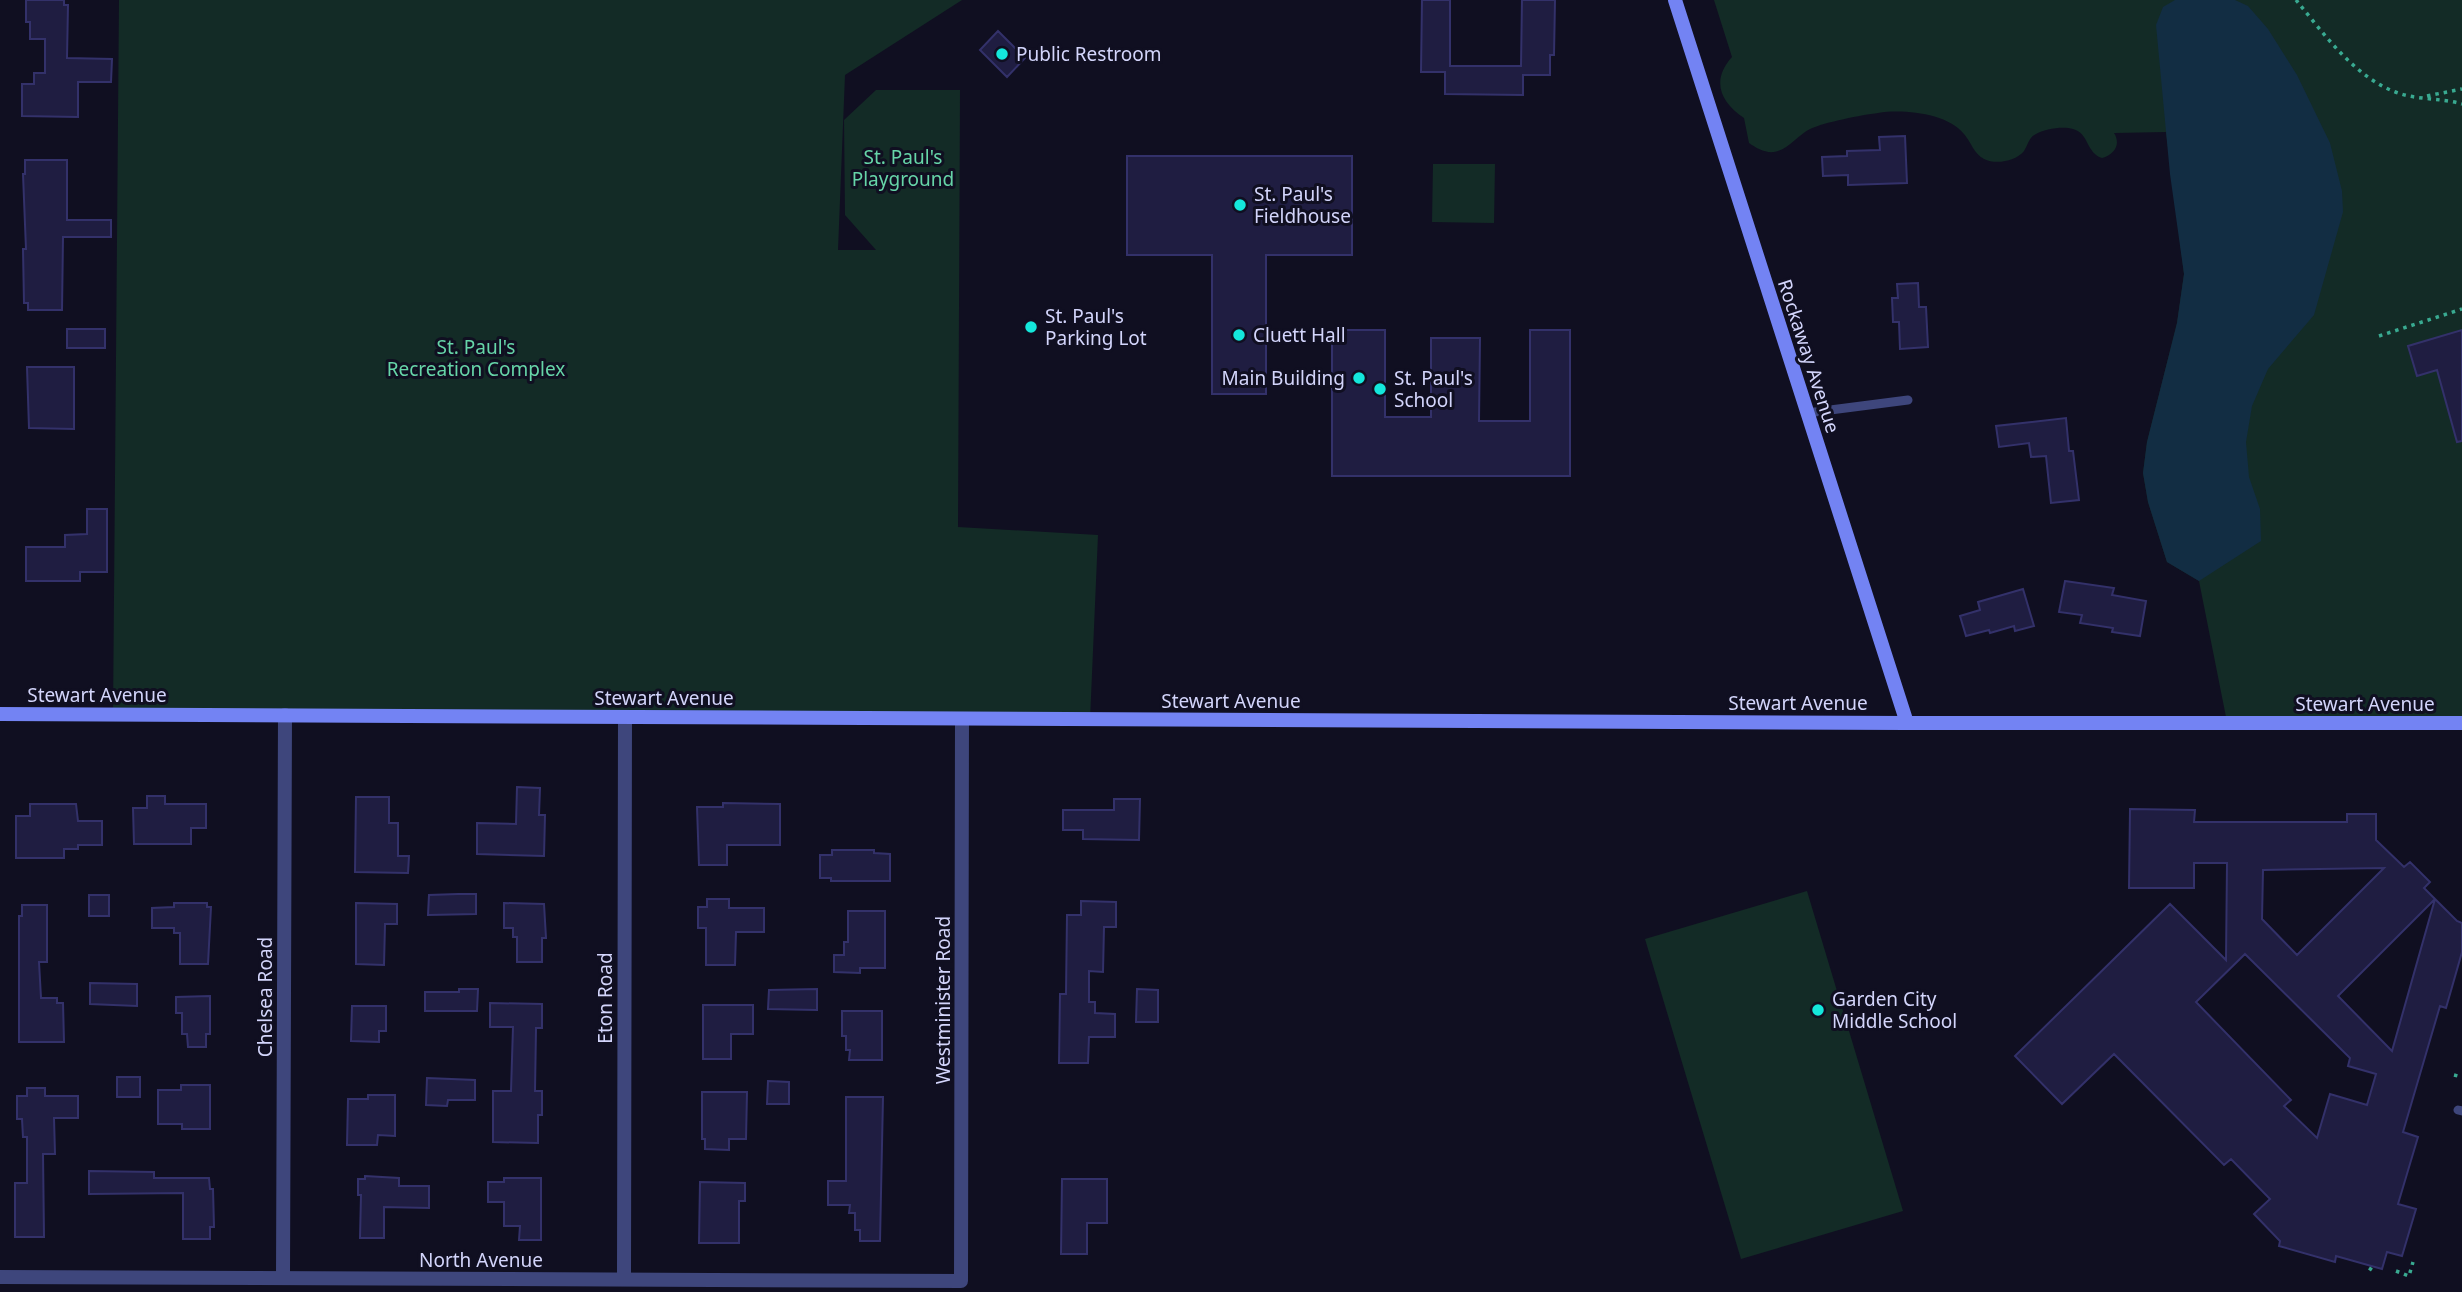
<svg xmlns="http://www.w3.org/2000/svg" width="2462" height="1292" viewBox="0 0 2462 1292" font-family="'Noto Sans',sans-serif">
<rect width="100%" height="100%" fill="#100f21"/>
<path fill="#132b26" d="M119 0H962L845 75 838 250H876L845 215 844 120 876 90H960L958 527 1098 535 1090 720 113 715Z
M1714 0H2462V723L2227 722 2199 581 2167 562 2148 502 2143 473 2147 442 2177 323 2184 274 2166 132 2114 133C2121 144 2115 154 2102 158 2086 153 2089 133 2073 129 2063 126 2044 129 2036 134 2029 137 2028 145 2024 151 2016 161 1996 165 1984 159 1974 154 1971 142 1964 134 1947 113 1903 109 1878 113 1862 115 1825 122 1810 129 1798 135 1788 150 1774 152 1765 153 1756 148 1749 143L1744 118C1720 102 1711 80 1732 57Z
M1433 164H1495L1494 223 1432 222Z
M1807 891 1903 1211 1741 1259 1645 939Z"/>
<path fill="#122d43" d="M2175 0H2235L2248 6 2268 29 2297 75 2330 143 2342 191 2343 212 2314 315 2268 369 2252 406 2246 442 2249 477 2260 509 2261 541 2199 581 2167 562 2148 502 2143 473 2147 442 2177 323 2184 274 2170 174 2156 25 2163 7Z"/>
<path fill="#1f1d41" stroke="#33316a" stroke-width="2" fill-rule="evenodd" d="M26 0H64V5H68L67 58 112 59 111 82H78V117L22 116V84H34V73H45V39H30V22H26Z
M1422 0H1450V66H1521L1522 0H1555L1554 55H1550V75H1523V95L1445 94V72H1421Z
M998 31 1025 58 1007 77 980 50Z
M1905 136 1907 183 1848 185V175L1823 176 1822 157 1847 156V151L1880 150 1879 137Z
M1127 156H1352V255H1266V394H1212V255H1127Z
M25 160H67V220H111V237H63L62 310H28V303H24L23 249H26L23 174H25Z
M1918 283 1919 307H1926L1928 347 1900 349 1899 322H1893L1892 298H1898L1897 284Z
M67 329H105V348H67Z
M1332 330H1385V417H1431V338H1480L1479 421H1530V330H1570V476H1332Z
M2462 330V441L2457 442 2437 370 2417 376 2408 346Z
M27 367H74V429L29 428Z
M2066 418 2069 451H2073L2079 500 2051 503 2046 456 2031 457 2029 443 1999 447 1996 426Z
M87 509H107V572H80V581H26V547H65V535L87 534Z
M2065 581 2114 588 2112 595 2146 601 2140 636 2112 632 2113 628 2080 623 2082 615 2059 612Z
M2023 589 2034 626 2015 631 2014 626 1990 633 1989 630 1966 636 1960 616 1980 610 1978 602Z
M517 787 540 788 539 815H545L544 856 477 854V823L516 824Z
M147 796H165V804H206V828H191V844H134L133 808H147Z
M356 797H389V823H398V856H409L408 873 355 872Z
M1114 799H1140L1139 840 1083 839V830H1063V810H1114Z
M723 803 780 804V845H727V865H699L697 807H723Z
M30 804H76L78 821H102V845H78V849H64V858H16V816H30Z
M2130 809 2195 810 2194 822H2347V814H2376V840L2404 867 2410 862 2430 882 2424 888 2435 899 2338 996 2392 1051 2435 899 2457 921 2462 923V952L2446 1008 2440 1006 2403 1132 2418 1137 2398 1204 2416 1209 2402 1256 2387 1252 2382 1269 2336 1256 2335 1262 2279 1246 2280 1241 2254 1214 2270 1199 2231 1159 2224 1165 2114 1054 2062 1104 2015 1056 2170 904 2226 960 2227 863H2194V888H2129ZM2384 868 2297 955 2262 919 2263 870ZM2245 954 2350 1058 2348 1066 2376 1074 2367 1105 2330 1094 2317 1138 2284 1106 2291 1100 2196 1002Z
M832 850H874V853L890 854V881H831V878H820V855H832Z
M458 894H476V914L428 915 429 895Z
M89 895H109V916H89Z
M707 899H729V908H764V932H736L735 965H706V928H698V907H707Z
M1081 901 1116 902V927H1104L1103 972 1089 971V1002H1095V1013L1115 1014V1037H1089L1088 1063H1059L1060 994H1066L1067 915H1081Z
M174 903H207V907H211L208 964H180V933H174V928H152V908L174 907Z
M356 903 397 904V924H385L384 965 356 964Z
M504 903 544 904 546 938H542V962H517V937H513V928H504Z
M22 905H47V962H39L41 998H57V1003H63L64 1042H19V916H22Z
M848 911H885V968H860V973L834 972V955H844V942H848Z
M90 983 137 984V1006L90 1004Z
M459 989H478L477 1011H425V992H459Z
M817 989V1010L768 1009 769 990Z
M1137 989 1158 990V1022H1136Z
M210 996V1034H206V1047H188L187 1034H182V1013H176V997Z
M490 1003 542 1004V1028H536L535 1091H542V1115H538V1143L493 1142V1091H511L513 1027H490Z
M703 1005H753V1034H731V1059H703Z
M352 1006H386V1031H379V1042L351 1041Z
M842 1011H882V1060H849L850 1050H846V1036H842Z
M117 1077H140V1097H117Z
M427 1078 475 1080V1100H448L447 1106 426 1105Z
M768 1081 789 1082V1104H767Z
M181 1085H210V1129H182V1124H158V1090H181Z
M27 1088H45V1096H78V1118H54L55 1154H43L44 1237H15V1183H27V1137H23L22 1119H17V1096H27Z
M702 1092H747L746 1139H729V1150L705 1149V1139H702Z
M368 1095H395V1136L378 1135 377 1145H347L348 1099H368Z
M846 1097H883L880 1241H860V1230H855V1213H849L850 1205H828V1181H846Z
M89 1171 154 1172V1178H209L210 1189H213L214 1227H210V1239H183V1193L89 1194Z
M365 1176 399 1178V1186H429V1208L384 1207V1238H360L361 1195H358V1179H365Z
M504 1178H541V1240H519L520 1226H504V1202H488V1182H504Z
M1062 1179H1107V1223H1087V1254H1061Z
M700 1182 745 1183V1201H739V1243H699Z"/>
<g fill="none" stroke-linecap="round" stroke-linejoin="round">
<path stroke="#39aa91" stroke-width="3.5" stroke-dasharray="3.5 5" stroke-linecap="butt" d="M2296 0C2324 34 2355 78 2398 93 2418 100 2442 98 2462 104
M2427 96 2462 89
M2379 336 2462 309
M2454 1075 2462 1077
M2369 1268 2372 1270
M2396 1271 2409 1276 2413 1262"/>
<path stroke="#3e467c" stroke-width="9" d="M1807 413 1908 400
M2458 1110 2462 1111"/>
<path stroke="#3e467c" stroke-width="14" d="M0 1277 961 1281 962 719
M283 1278 285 715
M624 1280 625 717"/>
<path stroke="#7383f3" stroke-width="14" d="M1675 0 1907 723
M0 714 1907 723H2462"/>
</g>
<g fill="#14e7db" stroke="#100f21" stroke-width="2.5">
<circle cx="1002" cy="54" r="7"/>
<circle cx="1240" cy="205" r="7"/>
<circle cx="1031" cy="327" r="7"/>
<circle cx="1239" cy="335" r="7"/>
<circle cx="1359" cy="378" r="7"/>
<circle cx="1380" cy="389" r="7"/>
<circle cx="1818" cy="1010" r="7"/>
</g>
<g text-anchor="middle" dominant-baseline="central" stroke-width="6" stroke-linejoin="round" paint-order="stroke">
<g font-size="19" fill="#d3d5fb" stroke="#100f21" text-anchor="start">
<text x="1016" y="54">Public Restroom</text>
<text x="1254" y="194">St. Paul's<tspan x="1254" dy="22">Fieldhouse</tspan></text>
<text x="1045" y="316">St. Paul's<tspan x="1045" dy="22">Parking Lot</tspan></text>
<text x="1253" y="335">Cluett Hall</text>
<text x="1345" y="378" text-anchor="end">Main Building</text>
<text x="1394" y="378">St. Paul's<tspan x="1394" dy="22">School</tspan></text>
<text x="1832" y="999">Garden City<tspan x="1832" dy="22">Middle School</tspan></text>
</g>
<g font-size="19" fill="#66d5a8" stroke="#100f21">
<text x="903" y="157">St. Paul's<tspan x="903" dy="22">Playground</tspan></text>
<text x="476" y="347">St. Paul's<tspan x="476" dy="22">Recreation Complex</tspan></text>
</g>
<g font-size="19" fill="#d3d5fb" stroke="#100f21">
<text transform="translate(1809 356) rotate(72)">Rockaway Avenue</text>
<text x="97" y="695">Stewart Avenue</text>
<text x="664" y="698">Stewart Avenue</text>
<text x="1231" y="701">Stewart Avenue</text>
<text x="1798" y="703">Stewart Avenue</text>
<text x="2365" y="704">Stewart Avenue</text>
<text transform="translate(265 997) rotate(-90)">Chelsea Road</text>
<text transform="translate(605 998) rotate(-90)">Eton Road</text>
<text transform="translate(943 1000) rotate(-90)">Westminister Road</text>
<text x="481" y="1260">North Avenue</text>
</g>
</g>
</svg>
